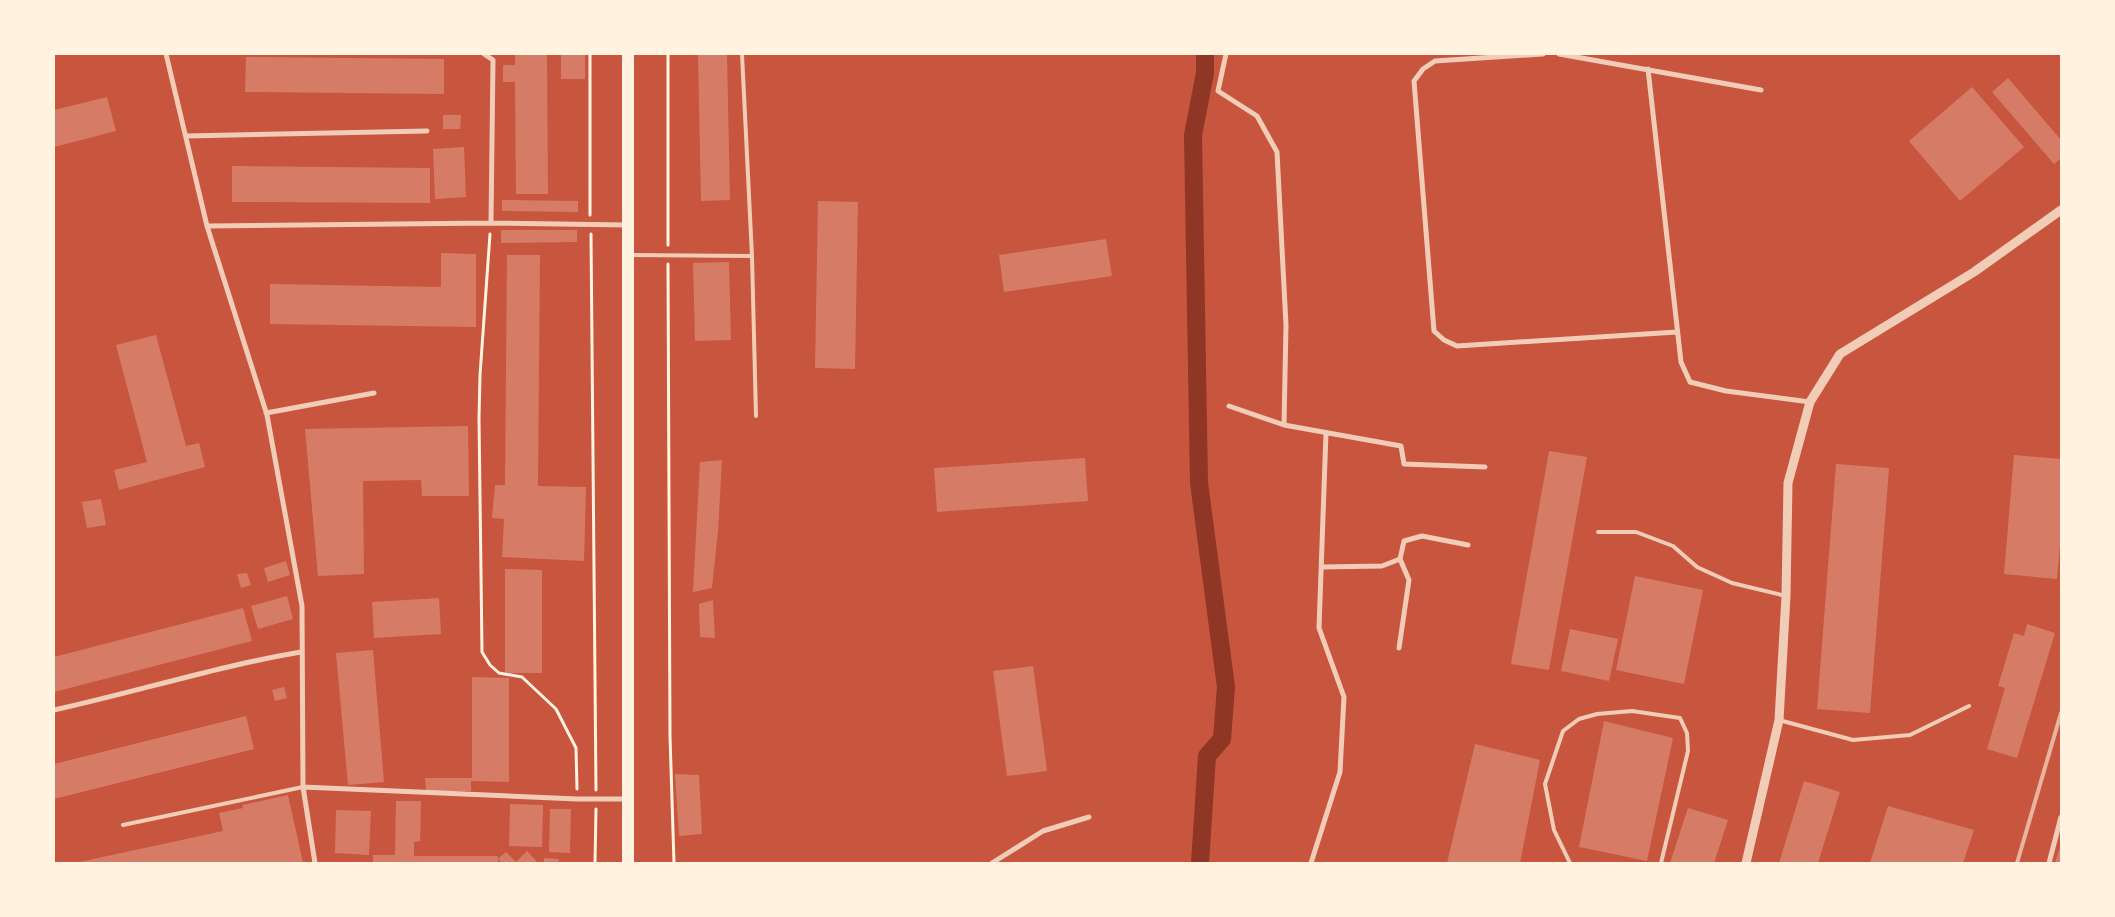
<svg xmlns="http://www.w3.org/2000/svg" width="2115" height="917" viewBox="0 0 2115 917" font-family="'PT Sans Narrow',sans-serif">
<rect width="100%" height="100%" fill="#c8553d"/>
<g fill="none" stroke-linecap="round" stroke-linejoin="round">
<path stroke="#8f3625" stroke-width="18" d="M1200 863 1207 756 1222 739 1226 687 1199 483 1193 135 1205 73V54"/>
</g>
<path fill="#d67c66" d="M515 54H547L548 194H516L515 82H503V65H515Z
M561 54H585V79H561Z
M698 54H727L730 200 701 201Z
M246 57 444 59V94L245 92Z
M2008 78 2061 140V158L2054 164 1992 92Z
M1972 87 2024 147 1960 201 1909 141Z
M107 97 116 131 54 147V110Z
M443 115H461L460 129H443Z
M464 147 466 197 435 199 433 149Z
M232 166 430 168V203L232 202Z
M502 200 578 201V212L502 211Z
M818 201 858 202 855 369 815 368Z
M501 230H577V242L501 243Z
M1106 239 1112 276 1004 292 999 255Z
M441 253 476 254V327L270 324V284L441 287Z
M507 255H540L538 486 586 487 584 561 502 557 504 519 492 518 495 485H505Z
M729 262 731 340 695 341 693 263Z
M156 335 186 446 199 443 205 467 119 490 114 470 147 462 116 345Z
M468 426 469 496H422L421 480 363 481 364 574 318 576 305 429Z
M1549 451 1587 457 1549 670 1511 664Z
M2014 455 2061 459V534L2057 579 2004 574Z
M1085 458 1088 501 937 512 934 468Z
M722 460 718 531 712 588 693 592 700 462Z
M1836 464 1889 468 1870 713 1817 709Z
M101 499 106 525 87 528 82 502Z
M286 561 290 575 268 582 264 568Z
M505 569 542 570V673H505Z
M247 573 251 585 241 588 237 574Z
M1635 576 1703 590 1684 684 1616 670Z
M287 596 293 619 258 629 251 606Z
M439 598 441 634 374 638 372 602Z
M713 600 715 638 700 637 699 604Z
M243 608 252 641 54 692V657Z
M2027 624 2055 633 2017 758 1987 749 2005 688 1998 686 2014 633 2024 636Z
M1570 629 1618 639 1609 681 1561 671Z
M373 650 384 782 348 785 336 653Z
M1033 666 1047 771 1007 776 993 671Z
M472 677 509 678V782L471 781V791H426L425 778H472Z
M284 687 287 698 275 701 272 690Z
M246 716 254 749 54 799V764Z
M1604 721 1673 738 1647 861 1579 847Z
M1475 744 1540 760 1520 863H1447Z
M675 774 699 775 702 834 679 836Z
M1804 781 1840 792 1818 863H1779Z
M288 795 303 863H75L223 831 219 813 243 808 242 805Z
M396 801H421L420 841 414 842V856H498V863H373V855H395Z
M510 804 543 805 542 847 509 846Z
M1888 806 1974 830 1963 863H1870Z
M1688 808 1728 820 1714 863H1670Z
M550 809H571L570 853 549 852Z
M336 810 371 811 369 855 335 853Z
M2061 844V863H2055Z
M527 851 538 863H502L498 859 506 852 516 862Z
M544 858 559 859 558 863H544Z"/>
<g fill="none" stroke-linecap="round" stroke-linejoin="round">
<path stroke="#fff3e0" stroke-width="3" d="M590 54V215
M668 54V245
M490 234 480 375 479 418 482 652 490 665 499 673 522 677 556 709 576 748 577 789
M591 234 596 790
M668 264 670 736 674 863
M595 863 596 809"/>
<path stroke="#f1ccb7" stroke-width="4" d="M742 54 752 256 756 416
M629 255 752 256
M1598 532H1636L1673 546 1697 567 1732 583 1786 596
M1779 720 1853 740 1910 735 1969 706
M123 825 303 787
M1570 863 1554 830 1545 784 1563 731 1579 719 1597 714 1632 711 1680 718 1687 733 1688 751 1661 863"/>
<path stroke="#f1ccb7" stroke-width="5" d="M166 54 207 226 267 415 302 606 303 787 315 863
M484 54 493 60 491 223
M1226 54 1218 91 1257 116 1277 152 1286 325 1284 425
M1543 54 1435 61 1423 69 1414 81 1434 331 1444 340 1457 346 1677 332
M1559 54 1761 90
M1648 69 1681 362 1690 382 1726 391 1810 402
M186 136 427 131
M207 226 491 223 627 225
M1229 406 1284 425 1401 446 1404 464 1485 467
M266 413 374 393
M1321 567 1382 566 1400 559 1404 541 1422 536 1468 545
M1399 648 1409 580 1400 559
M54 710C136 692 218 666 301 652
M303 787 577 799H627
M992 863 1043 831 1089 817
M1311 863 1340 772 1344 697 1319 628 1326 433
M2049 863 2061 817"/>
<path stroke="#f1ccb7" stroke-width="9" d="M1746 863 1779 720 1786 596 1788 483 1810 402 1840 354 1974 272 2061 210"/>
<path stroke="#fff3e0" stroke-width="12" d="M628 54V863"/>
<path stroke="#e9b49f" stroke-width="4" d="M2017 863 2061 713"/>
</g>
<rect width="2115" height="917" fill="none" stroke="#fff3e0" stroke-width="110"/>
</svg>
